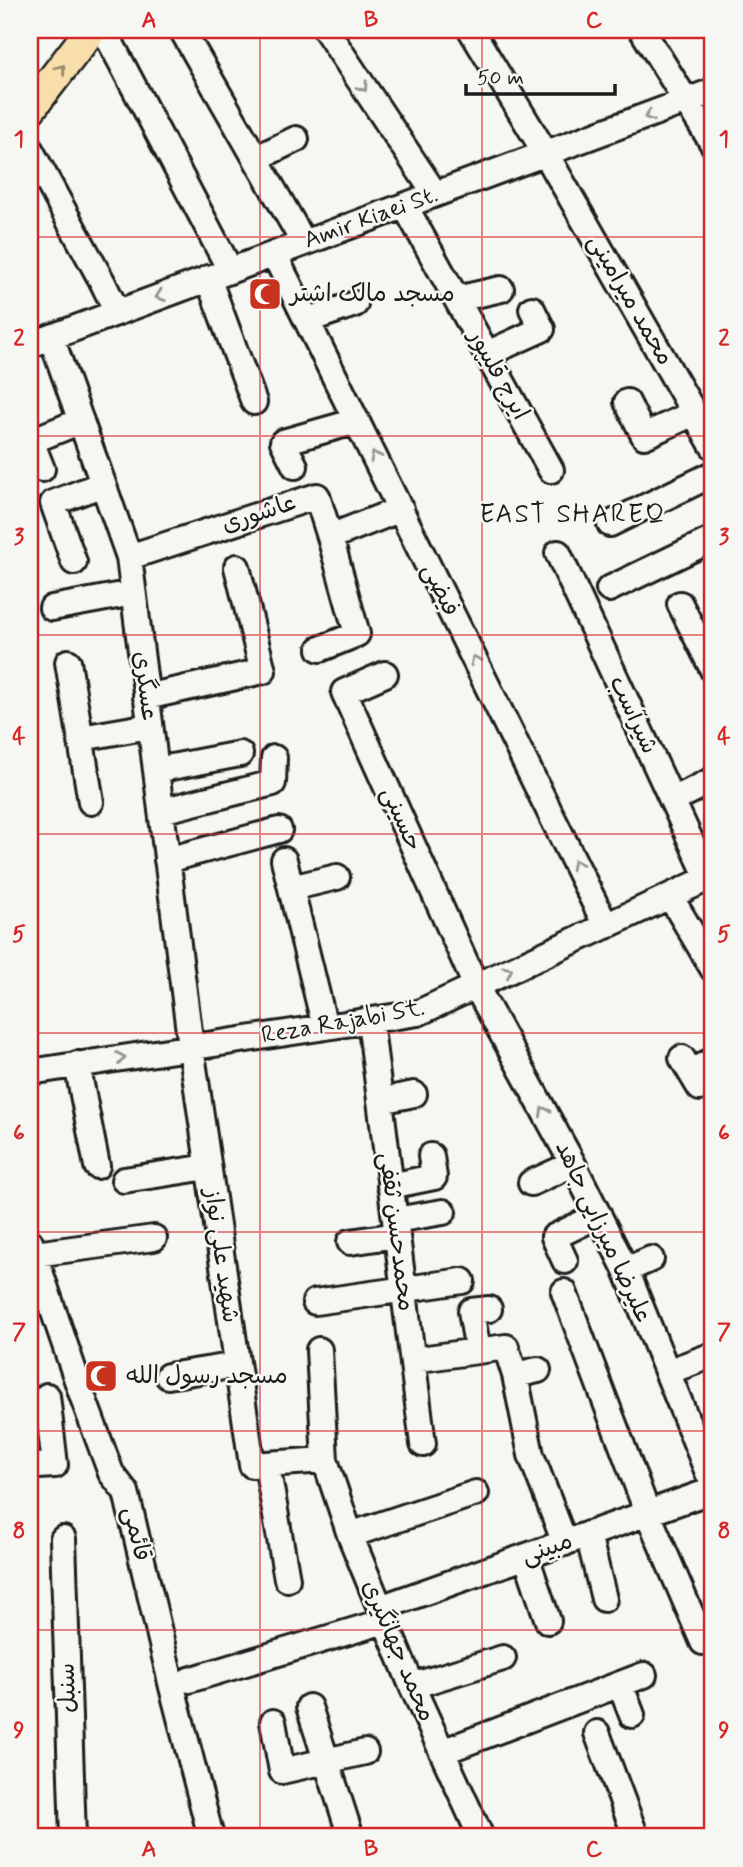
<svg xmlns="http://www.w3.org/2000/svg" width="743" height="1867" viewBox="0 0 743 1867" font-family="Mynerve,'Playpen Sans Arabic',sans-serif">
<rect width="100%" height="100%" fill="#f6f6f2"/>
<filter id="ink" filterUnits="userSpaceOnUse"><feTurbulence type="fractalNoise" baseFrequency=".0143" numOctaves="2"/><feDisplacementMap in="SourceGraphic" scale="14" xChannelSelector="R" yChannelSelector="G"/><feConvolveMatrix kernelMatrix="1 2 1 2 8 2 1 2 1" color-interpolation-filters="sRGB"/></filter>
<g filter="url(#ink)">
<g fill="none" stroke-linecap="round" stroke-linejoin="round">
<defs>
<path id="minor" d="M104 30 230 270
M182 30 304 243
M326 30 435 194
M471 30 546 154 713 446
M642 30 713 144
M30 149 103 283 117 312
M257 158 296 139
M405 206 551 470
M274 254 606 926
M208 278 254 402
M457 299 501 289
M308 320 355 304
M51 337 129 557 191 1047 252 1465 325 1460
M30 345 713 91
M487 354 542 329 532 309
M627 402 644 436 694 413
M295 466 283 442 357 421
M42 469 31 441 81 421
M610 524 713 474
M558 553 708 878
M129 557 317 496 330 537 401 509
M74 562 53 503 103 484
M609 589 713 539
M680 604 713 670
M52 608 133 593
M320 649 357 634 330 537
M68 662 91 802
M385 674 344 692 476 986 573 1164 626 1270 713 1485
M146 697 263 671 237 567
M81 738 150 726
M156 770 240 754
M673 800 713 780
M161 811 273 783 274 758
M167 860 279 830
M284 860 325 1027
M291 888 337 877
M670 896 713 969
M370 1020 423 1444
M682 1058 700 1088
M77 1064 97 1166
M30 1072 418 1013 713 876
M691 1072 713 1060
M380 1101 414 1094
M124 1180 208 1167
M531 1183 573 1164
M390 1186 434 1177 431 1156
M395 1220 443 1212
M30 1242 81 1392 111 1473 126 1492 172 1687 211 1837
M350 1242 397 1235
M35 1254 154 1238
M565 1261 554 1237 599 1215
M626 1270 651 1259
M564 1292 648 1514 703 1642
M315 1302 462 1281
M319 1350 325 1460 350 1535 412 1686 481 1837
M478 1351 471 1311 489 1309
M413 1360 506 1347 515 1375 531 1455 565 1543
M667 1372 713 1355
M515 1375 538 1370
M168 1376 237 1365
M267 1465 287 1579
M38 1466 55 1465 47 1396
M588 1534 604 1599
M350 1535 476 1493
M63 1539 73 1837
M526 1556 548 1621
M380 1608 713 1490
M189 1680 385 1621
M620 1684 632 1715
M412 1686 503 1658
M309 1707 351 1837
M273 1722 282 1771 365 1752
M597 1733 636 1837
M442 1752 644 1675"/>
<path id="major" d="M30 109 91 30"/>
</defs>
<use href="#minor" stroke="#1c1c1c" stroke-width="30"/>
<use href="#major" stroke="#1c1c1c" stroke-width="35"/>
<use href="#minor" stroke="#f6f6f2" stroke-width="24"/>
<use href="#major" stroke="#f8deab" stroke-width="30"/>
</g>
<defs><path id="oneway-chevron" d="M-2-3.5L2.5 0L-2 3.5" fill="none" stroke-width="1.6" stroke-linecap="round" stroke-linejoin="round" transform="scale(1.75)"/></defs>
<use stroke="#95876b" href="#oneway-chevron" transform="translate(61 69) rotate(-52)"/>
<g stroke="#949492">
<use href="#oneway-chevron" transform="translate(363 87) rotate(56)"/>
<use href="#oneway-chevron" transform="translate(649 116) rotate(160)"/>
<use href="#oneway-chevron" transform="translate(160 296) rotate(160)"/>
<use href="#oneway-chevron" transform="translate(375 456) rotate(-116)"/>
<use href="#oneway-chevron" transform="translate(475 660) rotate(-116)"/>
<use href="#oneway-chevron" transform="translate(576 864) rotate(-116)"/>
<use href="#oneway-chevron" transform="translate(508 971) rotate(-25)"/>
<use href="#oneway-chevron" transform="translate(121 1058) rotate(-9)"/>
<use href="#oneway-chevron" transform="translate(544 1111) rotate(-119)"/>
</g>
</g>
<path fill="none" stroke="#d62828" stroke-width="2" stroke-opacity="0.55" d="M260 30V1837M482 30V1837M30 237H713M30 436H713M30 635H713M30 834H713M30 1033H713M30 1232H713M30 1431H713M30 1630H713"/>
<defs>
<symbol id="mosque-square" viewBox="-11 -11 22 22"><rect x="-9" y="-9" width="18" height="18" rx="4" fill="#c8321e" stroke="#f6f6f2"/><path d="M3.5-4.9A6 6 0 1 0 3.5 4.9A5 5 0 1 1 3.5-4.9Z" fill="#fff"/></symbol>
</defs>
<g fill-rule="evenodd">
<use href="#mosque-square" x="246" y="275" width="38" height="38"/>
<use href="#mosque-square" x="82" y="1357" width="38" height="38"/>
</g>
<g text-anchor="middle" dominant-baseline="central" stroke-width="5" stroke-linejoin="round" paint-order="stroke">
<g font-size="24" fill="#1c1c1c" stroke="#f6f6f2">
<text transform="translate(371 218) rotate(-20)">Amir Kiaei St.</text>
<text transform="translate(630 300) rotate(60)">محمد میرامینی</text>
<text transform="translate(498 375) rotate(61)">ایرج قلیپور</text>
<text transform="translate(259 514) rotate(-18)">عاشوری</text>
<text transform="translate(440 590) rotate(64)">فیضی</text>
<text transform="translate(145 686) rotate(83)">عسگری</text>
<text transform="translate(633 715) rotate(65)">شیرآسب</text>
<text transform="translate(401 819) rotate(66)">حسینی</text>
<text transform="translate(343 1022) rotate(-10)">Reza Rajabi St.</text>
<text transform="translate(396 1232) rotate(83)">محمدحسن ثقفی</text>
<text transform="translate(603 1232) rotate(65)">علیرضا میرزایی جاهد</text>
<text transform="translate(221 1256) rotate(82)">شهید علی نواز</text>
<text transform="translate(136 1534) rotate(77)">قائمی</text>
<text transform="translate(547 1549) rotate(-20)">مبینی</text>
<text transform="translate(398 1651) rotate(67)">محمد جهانگیری</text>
<text transform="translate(68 1688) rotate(-92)">سنبل</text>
</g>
<g font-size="24" fill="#1c1c1c" stroke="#f6f6f2" text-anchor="start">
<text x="290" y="294">مسجد مالک اشتر</text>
<text x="126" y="1376">مسجد رسول الله</text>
</g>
<g font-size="26" letter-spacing="2" fill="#1c1c1c" stroke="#f6f6f2">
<text x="573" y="515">EAST SHAREQ</text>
</g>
</g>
<rect width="743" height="1867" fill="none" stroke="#f6f6f2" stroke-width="77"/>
<path d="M466 84v10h149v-10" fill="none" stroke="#1c1c1c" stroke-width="3.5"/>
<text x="477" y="84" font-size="21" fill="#1c1c1c" stroke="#f6f6f2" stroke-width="5" paint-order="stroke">50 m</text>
<rect x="38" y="38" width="666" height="1790" fill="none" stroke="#d62828" stroke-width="2.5"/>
<g font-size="23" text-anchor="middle" font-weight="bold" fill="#d62828">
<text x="149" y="27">A</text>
<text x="371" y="27">B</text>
<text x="594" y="27">C</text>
<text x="19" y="146">1</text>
<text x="724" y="146">1</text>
<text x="19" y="345">2</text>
<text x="724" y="345">2</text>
<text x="19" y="544">3</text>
<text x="724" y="544">3</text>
<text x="19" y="743">4</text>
<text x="724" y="743">4</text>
<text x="19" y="941">5</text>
<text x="724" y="941">5</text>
<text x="19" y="1140">6</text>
<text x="724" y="1140">6</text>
<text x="19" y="1339">7</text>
<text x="724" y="1339">7</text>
<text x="19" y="1538">8</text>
<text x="724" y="1538">8</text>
<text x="19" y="1737">9</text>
<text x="724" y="1737">9</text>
<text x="149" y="1856">A</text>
<text x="371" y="1856">B</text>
<text x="594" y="1856">C</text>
</g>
</svg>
